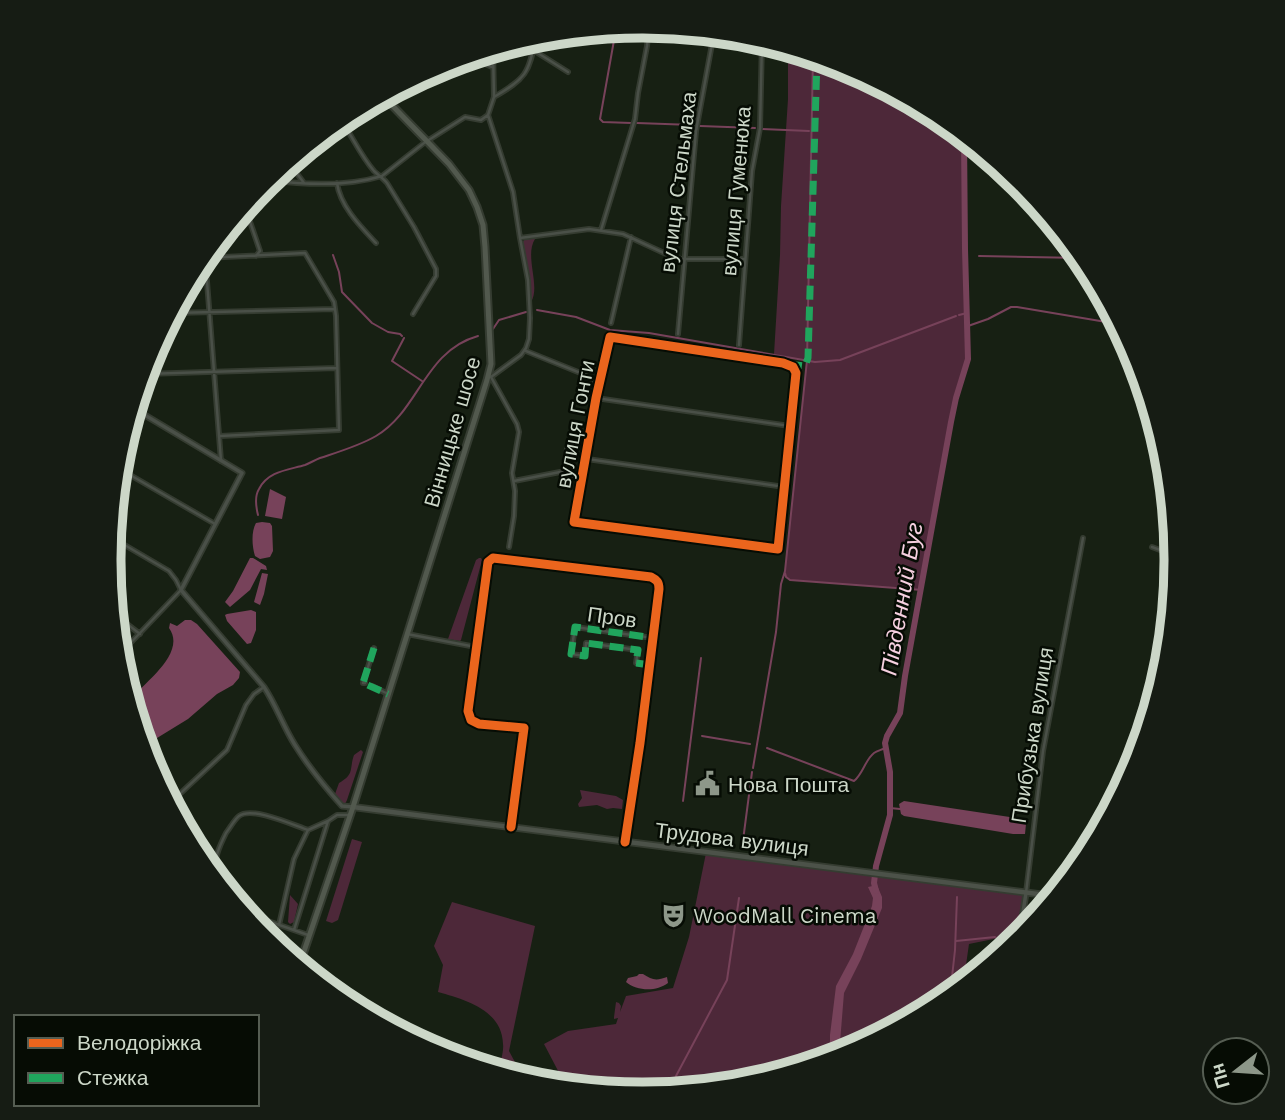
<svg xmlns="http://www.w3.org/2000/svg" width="1285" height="1120" viewBox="0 0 1285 1120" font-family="'Work Sans',sans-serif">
<rect width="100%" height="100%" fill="#172013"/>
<path fill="#4d2839" d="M788 49 847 67 939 116 964 137 965 249 968 359 956 398 951 422 922 590 790 580 786 577 785 571 807 361 774 354 780 255 781 206 788 99Z
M525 239H535C524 256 541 286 531 302L530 282 522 243Z
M479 558H481L482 560 461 640 460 641 448 639 476 560Z
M361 750 363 752 347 800 345 804H343L335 794 339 783C355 774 349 769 354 755Z
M580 790 616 796 623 800 622 809 613 808 607 809 597 805 579 807 578 804 582 798Z
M352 839 362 842 338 920 332 923 326 921Z
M706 853 1024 894 1018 934 969 944 964 979 965 982 939 1004 846 1053 746 1084 643 1094 566 1086 544 1044 568 1031 616 1024 618 1018 614 1019V1017L616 1002 619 1003 621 1006 620 1012 626 996 673 988 689 937Z
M290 895 298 904 294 922 290 924 288 922Z
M452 902 535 926 509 1051 524 1079 498 1071C500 1063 504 1052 503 1044 502 1010 466 1000 438 992L443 965 434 946Z"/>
<path fill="#77425a" d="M270 489 286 497 282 519 265 516Z
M262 522 270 523 272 526 273 551 270 557 260 559 255 556C252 546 251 532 256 523Z
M250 558H253L266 566 267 570 261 569 250 590 230 607 225 602 233 591Z
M262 573 268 574 264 594 260 605 254 602Z
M251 610 256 612V630L251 643 247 644 227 621 225 615 227 614Z
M185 620H191L197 624 240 672 239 678 233 685 217 694 188 719 144 746 130 700C145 682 187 653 169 628L170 623 177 626Z
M904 801 1023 819 1026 824 1025 834H1013L904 816 901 814 899 804Z
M877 885 882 897V908L861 959 844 993 839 1055 830 1058V1035L836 986 853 954 872 906 873 898 868 887Z
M639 974H643C652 980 656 981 667 977L668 983C656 992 637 991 626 982L628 978 637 976Z"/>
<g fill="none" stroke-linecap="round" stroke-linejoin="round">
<path stroke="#77425a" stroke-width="2" d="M616 29 600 119 603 122 631 123
M637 123 693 125
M700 126 755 128
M762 129 809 131
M333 255 339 272 342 292 372 323 388 332 400 334 402 336
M979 256 1082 258
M537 310 576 317 610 330 649 333 815 362 840 360 956 316
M959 315 967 313
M968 326 988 319 1011 307H1017L1118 324
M493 329 499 320 526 312
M404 338 392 361 422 381
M258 515C256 507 254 497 259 489 268 471 288 470 305 465 310 463 315 460 320 458 338 452 359 446 376 436 419 411 424 351 478 336
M785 573 786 577 790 580 922 590
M702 736 750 744
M767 748 854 781C863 774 865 760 874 753 877 751 881 750 885 748
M753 768 776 632 781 584 785 571 807 360 813 57
M683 801 701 658
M890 808 900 809
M742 848 752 772
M956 941 995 937
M950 995 955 950 957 897
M672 1091 676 1076 727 980 739 898"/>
<path stroke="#77425a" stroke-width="6" d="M876 891 874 883 876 866 890 815V772L885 743 887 736 900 713 905 676 951 422 956 398 968 359 965 249 964 137"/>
<defs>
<path id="minor" d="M533 50 568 72
M470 57 492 67
M494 97C525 79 530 73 535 38
M341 120C352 136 361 156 374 171 378 175 383 178 387 183L414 227 436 269V276L413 314
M289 163 304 183
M269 180C306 185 346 187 382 176L424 143 465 117 481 120 488 115
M337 183C340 206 361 227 376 243
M260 189 269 179
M245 207 260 251 256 256
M601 230 635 119 638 93 647 46 649 27
M520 238 589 229 623 234 664 253 681 259H745
M205 256 221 461
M203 258 305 253 334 302 336 316 339 430 220 436
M172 313 334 309
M611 323 631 237
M678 334 696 131 714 33
M610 337 783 363 793 367 796 373 778 549 574 522 596 398Z
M739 345 752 171 760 128 762 41
M526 351 583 374 599 384
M144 374 337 368
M488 376 491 377 521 355 526 348 529 339 530 318 528 280 520 238 513 192 488 115 494 97 493 50
M491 377 517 424 519 432 512 473 515 491 514 516 509 547
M596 398 790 426
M587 459 785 487
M118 468 215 524
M563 472 567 449 574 429
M514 481 560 472 582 477
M111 537 169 571 176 580 181 590 118 656
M1152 547 1176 556
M114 614 140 634
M1170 628 1162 627 1173 589
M407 634 476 647
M650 665 636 663 638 650 586 643 585 656 571 654 575 627 653 638
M365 683H363L374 648
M372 686 388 694
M170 803 227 750 246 705 254 694 264 687
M511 825 524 728 479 724 471 720 468 711 488 562 493 558 651 577C657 580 659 582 659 589L640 743 625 842
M214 875C214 859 219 847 226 833 230 828 234 820 239 816 252 806 293 825 308 830
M1026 893 1043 751 1083 538
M245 913 308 935
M279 925 294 859 308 830 328 821
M294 930 328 821 337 815H348"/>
<path id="tertiary" d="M133 408 242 473 181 590 264 687C276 705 283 726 295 745 308 766 325 787 342 806L353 807
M1019 938 1026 893"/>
<path id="secondary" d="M353 807 1054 896"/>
<path id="primary" d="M299 966 353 807 487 380 491 364 485 247 483 225 477 207 469 190 449 164 383 96"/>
</defs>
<use href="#minor" stroke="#353c31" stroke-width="6"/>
<use href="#tertiary" stroke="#353c31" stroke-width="7"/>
<use href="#secondary" stroke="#353c31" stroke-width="8"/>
<use href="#primary" stroke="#353c31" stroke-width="9"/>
<use href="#minor" stroke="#4a5048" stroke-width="2.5"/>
<use href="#tertiary" stroke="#4a5048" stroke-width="3.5"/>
<use href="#secondary" stroke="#4c5249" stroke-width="4.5"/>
<use href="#primary" stroke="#52594e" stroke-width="5"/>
<path stroke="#20a55d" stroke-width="7" stroke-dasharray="14 7" stroke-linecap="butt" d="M788 364 805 366 808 358 817 58
M374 648 363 683 388 694
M650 665 636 663 638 650 586 643 585 656 571 654 575 627 654 638"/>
<defs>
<path id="cycleway" d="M610 337 783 363 793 367 796 373 778 549 574 522 596 398Z
M511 827 524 728 479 724 471 720 468 711 488 562 493 558 651 577C657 580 659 582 659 589L640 743 625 842"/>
</defs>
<use href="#cycleway" stroke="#060c04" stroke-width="13"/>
<use href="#cycleway" stroke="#eb651d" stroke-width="9"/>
</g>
<defs>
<symbol id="civic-bare" viewBox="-9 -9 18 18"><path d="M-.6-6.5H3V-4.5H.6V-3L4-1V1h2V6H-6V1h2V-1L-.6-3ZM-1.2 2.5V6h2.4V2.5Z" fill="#8d9789" stroke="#060c04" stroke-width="2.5" paint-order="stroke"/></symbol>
<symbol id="theatre-bare" viewBox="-9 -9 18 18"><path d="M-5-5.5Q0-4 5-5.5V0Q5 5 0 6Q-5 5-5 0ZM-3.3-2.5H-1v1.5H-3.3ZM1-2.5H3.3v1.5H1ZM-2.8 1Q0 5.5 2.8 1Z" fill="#8d9789" stroke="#060c04" stroke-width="2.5" paint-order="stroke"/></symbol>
</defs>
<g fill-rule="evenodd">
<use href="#civic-bare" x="690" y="766" width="35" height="35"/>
<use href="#theatre-bare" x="656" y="898" width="35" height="35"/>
</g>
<g text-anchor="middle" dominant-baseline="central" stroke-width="5" stroke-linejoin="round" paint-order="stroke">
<g font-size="21" fill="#ccd7c8" stroke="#060c04">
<text transform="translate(678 182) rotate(-83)">вулиця Стельмаха</text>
<text transform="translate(736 191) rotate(-85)">вулиця Гуменюка</text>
<text transform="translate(575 424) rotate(-79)">вулиця Гонти</text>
<text transform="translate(452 432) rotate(-74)">Вінницьке шосе</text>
<text transform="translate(612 617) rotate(8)">Пров</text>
<text transform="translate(1032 735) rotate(-81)">Прибузька вулиця</text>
<text transform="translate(732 839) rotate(7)">Трудова вулиця</text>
</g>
<g font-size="21" fill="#ccd7c8" stroke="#060c04" text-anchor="start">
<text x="728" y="784">Нова Пошта</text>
<text x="693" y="915">WoodMall Cinema</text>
</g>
<g font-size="23" font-style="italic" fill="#f6d0e0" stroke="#060c04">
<text transform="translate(902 599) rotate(-80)">Південний Буг</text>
</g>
</g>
<path d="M0 0H1285V1120H0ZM642 38H643A521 521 0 0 1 1164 559V561A521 521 0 0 1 643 1082H642A521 521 0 0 1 121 561V559A521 521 0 0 1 642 38Z" fill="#161c14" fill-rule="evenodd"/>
<path fill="none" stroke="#ccd7c8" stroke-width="9" d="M642 38H643A521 521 0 0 1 1164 559V561A521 521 0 0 1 643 1082H642A521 521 0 0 1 121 561V559A521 521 0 0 1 642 38Z"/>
<rect x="14" y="1015" width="245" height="91" fill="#060c04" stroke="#555d52" stroke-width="2"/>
<rect x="28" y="1038" width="35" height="10" fill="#eb651d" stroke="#555d52" stroke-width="2"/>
<text x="77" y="1050" font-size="21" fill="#ccd7c8">Велодоріжка</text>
<rect x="28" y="1073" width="35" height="10" fill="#20a55d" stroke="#555d52" stroke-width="2"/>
<text x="77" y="1085" font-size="21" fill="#ccd7c8">Стежка</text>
<g transform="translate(1236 1071) rotate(253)"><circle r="33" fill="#060c04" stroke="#555d52" stroke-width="2"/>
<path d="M0-5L12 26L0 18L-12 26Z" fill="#8d9789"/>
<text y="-10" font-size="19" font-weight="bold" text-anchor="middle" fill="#ccd7c8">Пн</text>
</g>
</svg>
